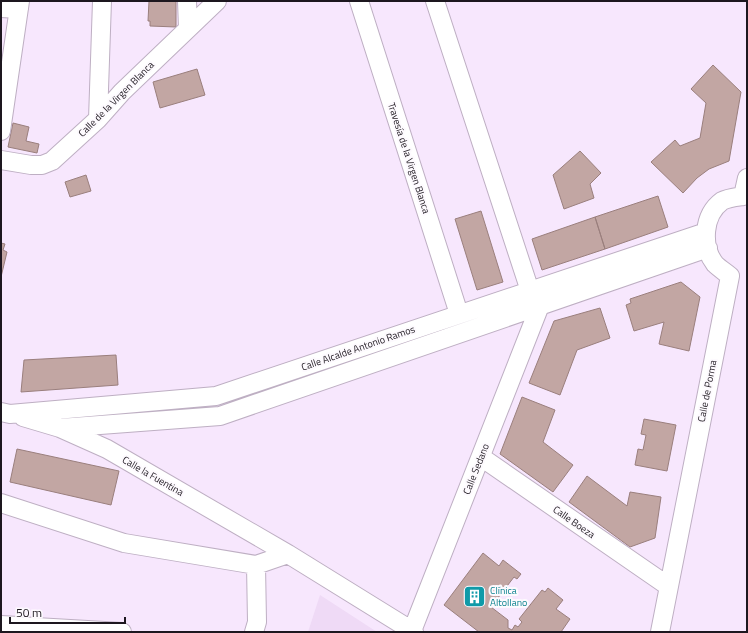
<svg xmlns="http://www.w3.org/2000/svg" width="748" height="633" viewBox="0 0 748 633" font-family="'Titillium Web',sans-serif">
<rect width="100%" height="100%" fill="#f7e7fd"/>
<path fill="#efdaf6" d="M320 595 377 632H308Z"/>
<path fill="#c2a6a3" stroke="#9a7f7d" d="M149 1H176V27L150 26V21H148Z
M713 65 741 92 729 161 709 169 697 178 683 193 651 162 675 140 680 146 700 138 706 103 691 89Z
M197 69 205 95 160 108 153 82Z
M13 123 29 127 26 141 39 144 37 153 8 147Z
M580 151 601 173 590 184 594 198 564 209 553 175Z
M86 175 91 191 70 197 65 182Z
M658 196 668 227 605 249 595 217Z
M481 211 503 282 477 290 455 219Z
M595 217 605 249 542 270 532 239Z
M1 243 5 244 3 250 7 252 1 277Z
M681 282 700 297 689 351 659 344 664 322 634 331 626 305 631 303 630 299Z
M600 308 610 338 577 350 560 395 529 383 554 321Z
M116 355 118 385 21 392 24 360Z
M522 397 555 410 543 442 573 465 553 492 500 454Z
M644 419 676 425 667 471 635 465 638 449 643 450 646 435 641 434Z
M17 449 119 471 111 505 10 482Z
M587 476 627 506 630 492 661 497 655 538 630 547 569 502Z
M483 553 499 566 503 560 521 574 517 579 514 577 491 607 508 620V628L512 630 515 625 518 627 522 622 519 619 542 590 545 592 548 588 563 600 556 609 570 619 561 632H479L444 605Z"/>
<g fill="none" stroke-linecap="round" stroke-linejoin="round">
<defs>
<path id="minor" d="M187 1 188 28
M359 1 459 314
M1 8 19 9
M98 119 102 1
M1 131 20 1
M1 160 31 165H42L52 161 98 119 122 92 217 1
M1 412 10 414 216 396 706 232
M23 417 60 428 107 449 288 554 414 632
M60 428 220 416 708 248
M481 457 668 586
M1 503 124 543 256 565 288 554
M1 625 122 632
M412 631 539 308 530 291 435 1
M254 632 257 622 256 565
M660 632 730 276C725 272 719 268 715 264 701 246 703 215 722 201 727 198 736 197 743 196L747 178"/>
</defs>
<use href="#minor" stroke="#beafc3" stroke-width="20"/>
<use href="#minor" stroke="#fff" stroke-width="18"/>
</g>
<defs>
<symbol id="building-square" viewBox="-11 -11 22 22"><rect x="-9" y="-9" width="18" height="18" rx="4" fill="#0f9aa8" stroke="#fdfafe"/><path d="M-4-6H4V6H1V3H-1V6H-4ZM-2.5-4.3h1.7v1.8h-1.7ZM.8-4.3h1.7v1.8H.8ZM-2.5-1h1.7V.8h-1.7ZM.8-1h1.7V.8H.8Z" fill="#fff"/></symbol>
</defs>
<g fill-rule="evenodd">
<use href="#building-square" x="462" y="584" width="25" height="25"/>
</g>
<g text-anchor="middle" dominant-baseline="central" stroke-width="4" stroke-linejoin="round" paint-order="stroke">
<g font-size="10" fill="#1d171f" stroke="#fdfafe">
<text transform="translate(116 99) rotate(-45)">Calle de la Virgen Blanca</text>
<text transform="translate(409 158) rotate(72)">Travesía de la Virgen Blanca</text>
<text transform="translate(358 348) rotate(-19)">Calle Alcalde Antonio Ramos</text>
<text transform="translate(707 391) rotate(-79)">Calle de Porma</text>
<text transform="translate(476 469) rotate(-68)">Calle Sedano</text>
<text transform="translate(153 476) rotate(30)">Calle la Fuentina</text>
<text transform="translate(574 522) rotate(35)">Calle Boeza</text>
</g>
<g font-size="10" fill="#0d838f" stroke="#fdfafe" text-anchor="start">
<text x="490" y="590">Clínica<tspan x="490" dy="12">Altollano</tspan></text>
</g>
</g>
<rect width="748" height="633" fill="none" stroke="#1d171f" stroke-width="4"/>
<path d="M10 617v6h115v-6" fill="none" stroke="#1d171f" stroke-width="2"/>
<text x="16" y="617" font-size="12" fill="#1d171f" stroke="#fdfafe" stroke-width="3" paint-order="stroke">50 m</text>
</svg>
